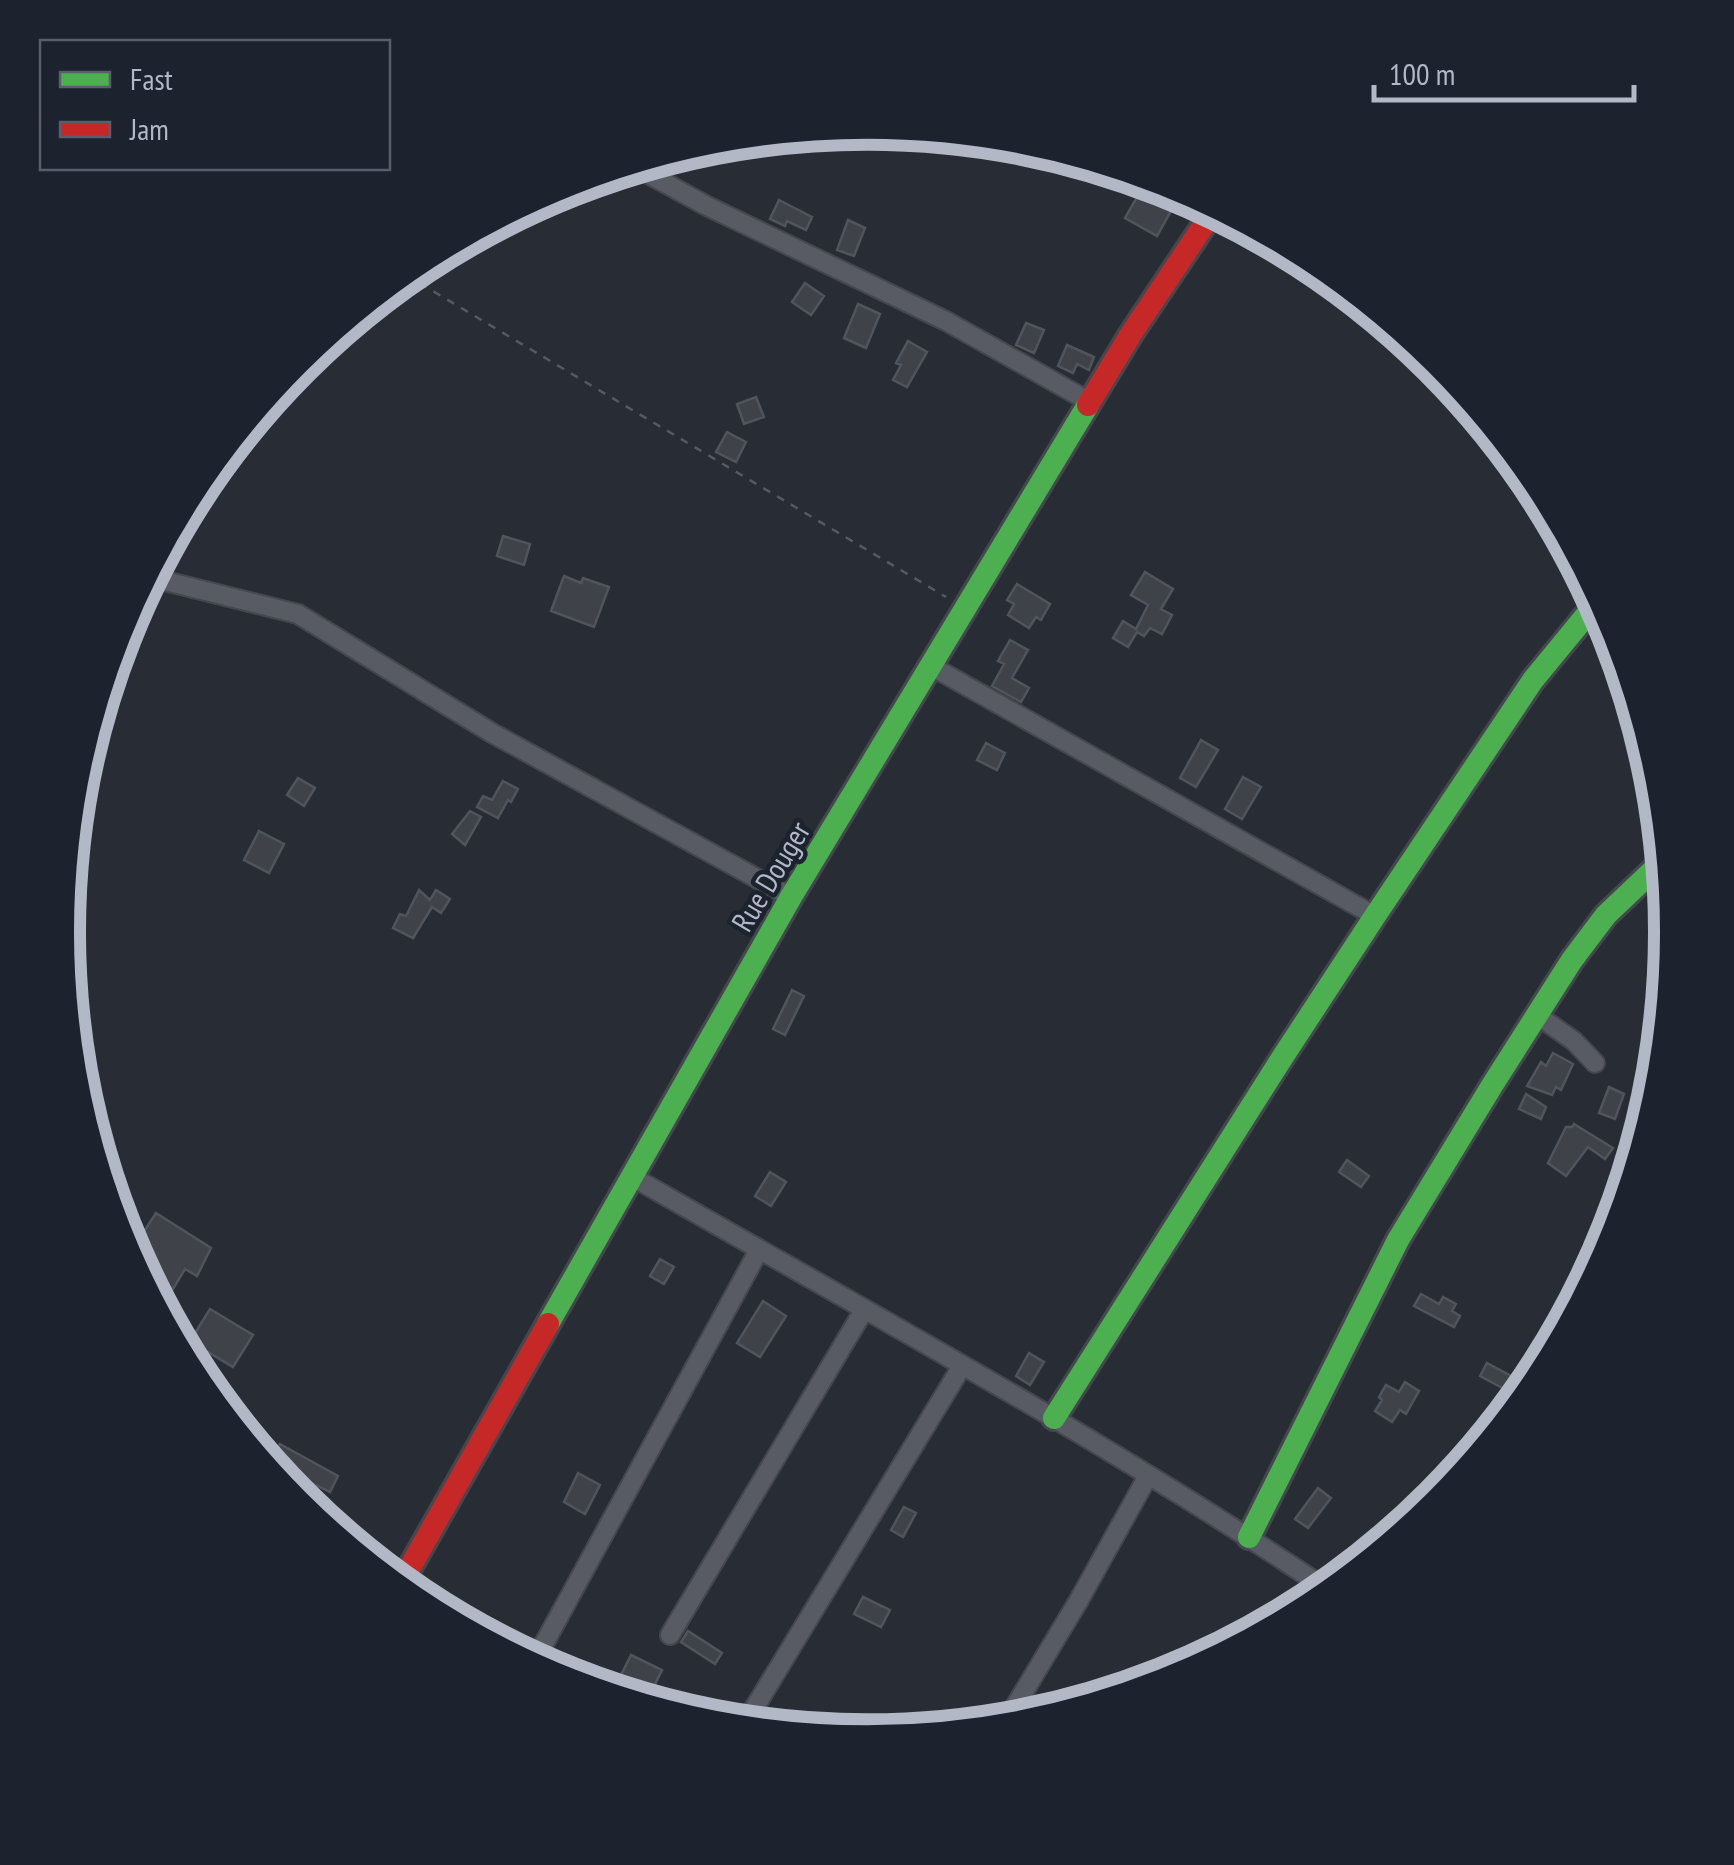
<svg xmlns="http://www.w3.org/2000/svg" width="1734" height="1865" viewBox="0 0 1734 1865" font-family="'PT Sans Narrow',sans-serif">
<rect width="100%" height="100%" fill="#282c34"/>
<path fill="#3f4249" stroke="#50545c" stroke-width="2.5" d="M1144 185 1176 202 1157 236 1125 218Z
M779 200 812 217 806 230 787 221 785 226 770 219Z
M848 220 865 228 854 256 837 250Z
M805 283 824 296 811 315 792 302Z
M858 304 880 314 866 348 844 338Z
M1026 323 1044 330 1034 353 1016 345Z
M908 341 927 352 907 387 893 380 901 365 896 363Z
M1067 345 1094 357 1089 370 1077 364 1073 373 1058 366Z
M756 397 764 417 744 424 737 404Z
M727 432 746 442 736 462 716 452Z
M503 536 530 544 524 565 497 556Z
M1145 572 1173 589 1161 609 1172 615 1162 634 1150 628 1144 636 1137 632 1128 647 1113 638 1123 621 1136 629 1148 605 1131 595Z
M564 576 581 583 583 578 609 587 594 627 551 611Z
M1017 584 1050 604 1041 620 1036 617 1029 628 1008 615 1014 604 1007 600Z
M1010 640 1028 650 1012 678 1029 688 1021 702 992 686 1004 664 998 661Z
M1624 670 1637 714V715L1610 682Z
M1201 740 1218 750 1196 787 1180 778Z
M986 743 1005 753 997 770 977 760Z
M1243 777 1261 787 1242 819 1225 809Z
M298 778 315 788 304 806 287 795Z
M503 781 518 789 511 802 508 800 498 818 477 807 483 796 492 800Z
M470 811 481 817 465 845 452 834Z
M259 831 284 844 269 873 244 860Z
M419 890 430 900 436 890 450 899 441 913 432 907 413 938 393 928 400 914 406 916Z
M792 990 804 996 785 1035 773 1029Z
M1553 1053 1573 1064 1561 1090 1556 1087 1552 1095 1527 1086 1541 1062 1546 1066Z
M1609 1087 1624 1094 1615 1119 1599 1113Z
M1526 1094 1546 1107 1541 1119 1519 1109Z
M1574 1124 1613 1148 1605 1159 1588 1147 1566 1176 1548 1163 1566 1127H1572Z
M1347 1160 1369 1176 1361 1187 1339 1172Z
M770 1172 786 1182 771 1206 755 1196Z
M156 1213 211 1248 197 1276 185 1269 173 1289 139 1268 130 1253Z
M660 1259 674 1267 664 1284 650 1276Z
M1421 1294 1439 1304 1443 1297 1456 1304 1452 1311 1460 1316 1454 1327 1414 1306Z
M763 1301 786 1316 760 1357 737 1343Z
M210 1309 253 1335 233 1367 190 1341Z
M1029 1353 1044 1362 1030 1385 1016 1376Z
M1487 1363 1530 1386 1521 1398 1480 1376Z
M1405 1382 1419 1391 1406 1414 1400 1410 1392 1422 1375 1411 1382 1400 1379 1397 1386 1385 1399 1392Z
M280 1444 338 1476 330 1492 270 1462Z
M578 1473 600 1485 585 1514 564 1502Z
M1318 1488 1331 1498 1308 1528 1295 1519Z
M904 1507 916 1513 903 1537 891 1530Z
M863 1597 890 1610 881 1627 854 1614Z
M472 1610 498 1622 490 1639 465 1625Z
M688 1631 722 1653 715 1664 681 1642Z
M631 1655 662 1670 646 1702 613 1691Z"/>
<g fill="none" stroke-linecap="round" stroke-linejoin="round">
<defs>
<path id="street" d="M634 166 705 205 946 321 1090 402
M149 577 298 614 492 733 791 897
M931 666 1375 916
M1537 1015 1574 1041 1595 1063
M631 1176C865 1311 1104 1439 1328 1590
M670 1635 864 1310
M534 1662 759 1250
M1005 1723 1079 1600 1148 1476
M744 1725 962 1366"/>
<path id="fast" d="M548 1324 791 897 1088 405
M1054 1418 1282 1058 1375 916 1533 680 1598 601
M1249 1537 1398 1240 1493 1084 1572 960 1606 915 1664 860"/>
<path id="jam" d="M1088 405 1131 334 1214 210
M400 1585 548 1324"/>
</defs>
<use href="#street" stroke="#44474d" stroke-width="22"/>
<use href="#fast" stroke="#44474d" stroke-width="28"/>
<use href="#jam" stroke="#44474d" stroke-width="28"/>
<path stroke="#555a60" stroke-width="2.5" stroke-dasharray="8 8" stroke-linecap="butt" d="M406 275 946 597"/>
<use href="#street" stroke="#585b63" stroke-width="18"/>
<use href="#fast" stroke="#4caf50" stroke-width="22"/>
<use href="#jam" stroke="#c62828" stroke-width="22"/>
</g>
<g text-anchor="middle" dominant-baseline="central" stroke-width="9" stroke-linejoin="round" paint-order="stroke">
<g font-size="30" fill="#b2b8c6" stroke="#1c222e">
<text transform="translate(770 876) rotate(-59)">Rue Douger</text>
</g>
</g>
<path d="M0 0H1734V1865H0ZM80 932a787 787 0 1 1 1574 0a787 787 0 1 1-1574 0Z" fill="#1c222e" fill-rule="evenodd"/>
<path fill="none" stroke="#b2b8c6" stroke-width="12" d="M80 932a787 787 0 1 1 1574 0a787 787 0 1 1-1574 0Z"/>
<rect x="40" y="40" width="350" height="130" fill="#1c222e" stroke="#585e6b" stroke-width="2.5"/>
<rect x="60" y="72" width="50" height="15" fill="#4caf50" stroke="#585e6b" stroke-width="2.5"/>
<text x="130" y="90" font-size="30" fill="#b2b8c6">Fast</text>
<rect x="60" y="122" width="50" height="15" fill="#c62828" stroke="#585e6b" stroke-width="2.5"/>
<text x="130" y="140" font-size="30" fill="#b2b8c6">Jam</text>
<path d="M1374 85v15h260v-15" fill="none" stroke="#b2b8c6" stroke-width="5"/>
<text x="1389" y="85" font-size="30" fill="#b2b8c6" stroke="#1c222e" stroke-width="8" paint-order="stroke">100 m</text>
</svg>
